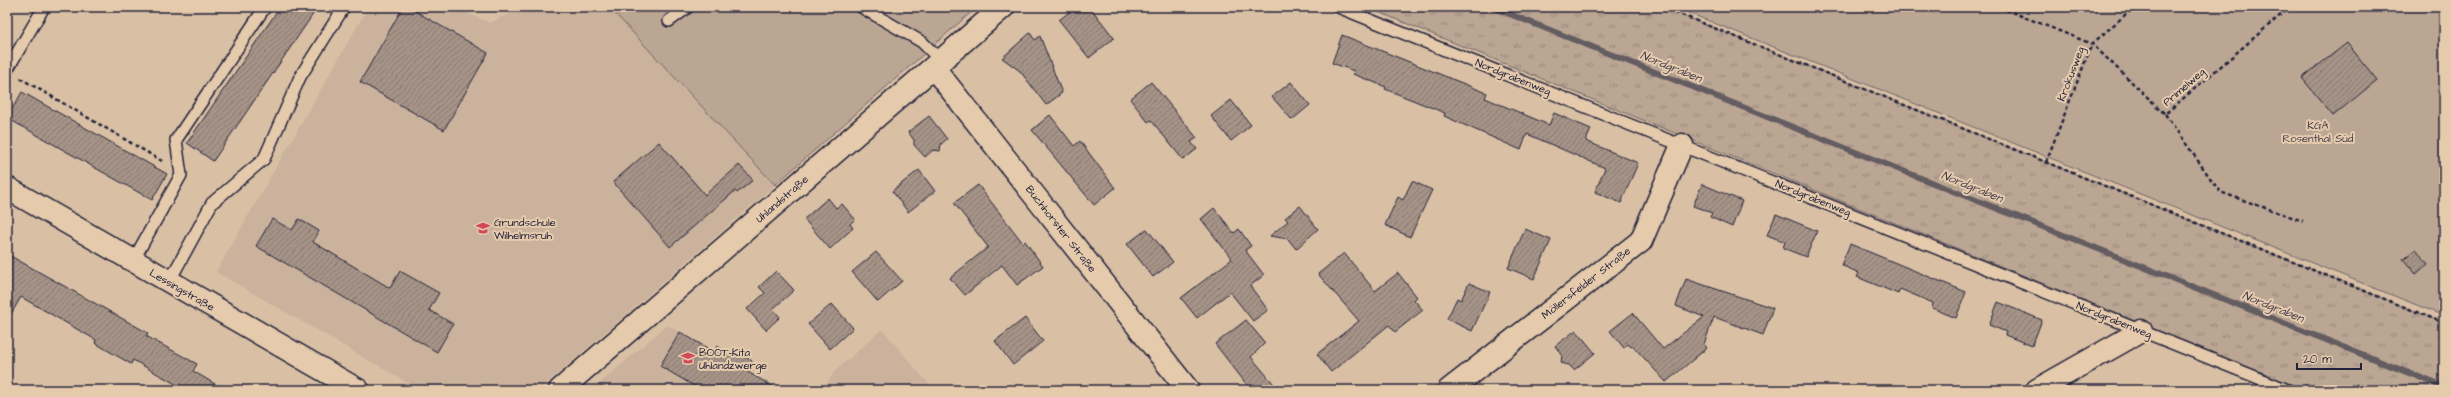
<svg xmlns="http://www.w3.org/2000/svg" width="2451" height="397" viewBox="0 0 2451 397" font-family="'Architects Daughter',sans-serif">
<defs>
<pattern id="grass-tufts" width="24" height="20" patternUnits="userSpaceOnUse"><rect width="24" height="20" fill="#bba694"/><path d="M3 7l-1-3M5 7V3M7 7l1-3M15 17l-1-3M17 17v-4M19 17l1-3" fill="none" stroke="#98877a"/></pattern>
<pattern id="building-hatch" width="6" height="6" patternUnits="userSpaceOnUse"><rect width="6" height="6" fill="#a69387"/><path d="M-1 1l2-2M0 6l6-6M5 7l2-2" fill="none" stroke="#877870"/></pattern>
</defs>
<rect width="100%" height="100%" fill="#d9c0a5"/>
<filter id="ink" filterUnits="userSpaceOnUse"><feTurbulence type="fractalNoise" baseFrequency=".025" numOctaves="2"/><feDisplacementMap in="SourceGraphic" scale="8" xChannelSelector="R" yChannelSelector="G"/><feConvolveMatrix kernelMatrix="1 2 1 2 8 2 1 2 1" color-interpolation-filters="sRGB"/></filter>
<g filter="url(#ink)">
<path fill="#cab29c" d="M368 7H453L490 23 522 7H609L775 185 539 390H420L216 272Z
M667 325 713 351 717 346 733 356 736 351 752 361 746 371 779 390H592Z
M882 329 934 390H823L834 372Z"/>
<path fill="url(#grass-tufts)" stroke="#6e6468" d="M1366 7H1662L2444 323V390H2304Z"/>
<path fill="#bba694" stroke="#6e6468" d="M609 7H977L775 185Z
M1674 7H2444V316Z"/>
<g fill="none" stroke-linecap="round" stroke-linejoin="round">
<path stroke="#645b61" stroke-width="6" d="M1492 7 2444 387"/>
</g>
<path fill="url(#building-hatch)" stroke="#22223b" d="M280 7H318L213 161 187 143Z
M403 7H408L488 53 444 130 360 82Z
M1076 7H1090L1114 38 1089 58 1059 20Z
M1030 33 1035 40 1040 36 1062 93 1046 105 1020 71 1002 58Z
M1342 35 1487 93 1485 98 1549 125 1554 113 1591 129 1586 141 1638 163 1621 203 1595 192 1605 168 1527 134 1521 150 1444 116 1445 113 1385 89 1386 87 1353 74 1354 71 1332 63Z
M2347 43 2377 80 2333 116 2302 78Z
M1151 82 1197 138 1191 142 1197 149 1183 160 1151 120 1148 122 1130 99Z
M1291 82 1310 105 1292 120 1272 97Z
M22 92 167 174 152 200 7 118Z
M1231 100 1251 125 1231 141 1211 116Z
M1050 115 1074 146 1080 141 1115 188 1094 205 1032 130Z
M929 116 947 139 941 144 940 151 933 150 925 157 914 145V140L908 132Z
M659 142 705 195 739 165 753 180 737 193 735 191 670 247 613 182Z
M919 170 935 191 908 212 892 191Z
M1412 181 1432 190 1410 237 1385 225 1398 197 1403 200Z
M1702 184 1742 201 1732 227 1710 217 1712 213 1693 206Z
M978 185 1023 243 1025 241 1043 266 1017 285 1002 265 965 295 950 278 988 247 954 203Z
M828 198 836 208 842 204 855 219 850 224 853 228 830 249 804 219Z
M1300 206 1318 229 1296 249 1288 239 1270 236 1288 221 1285 218Z
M1214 208 1234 233 1239 229 1251 246 1245 250 1264 275 1250 286 1268 310 1253 321 1230 292 1197 318 1181 298 1232 259 1201 219Z
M1776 214 1817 231 1806 257 1783 248 1785 242 1767 235Z
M272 219 292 230 299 219 319 231 313 242 390 288 400 271 439 293 429 310 453 324 437 352 256 246Z
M1147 229 1173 262 1153 277 1127 244Z
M1525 229 1551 240 1534 279 1508 268Z
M1850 244 1966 292 1956 318 1932 308 1933 303 1900 289 1898 294 1857 277 1859 273 1841 265Z
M2416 249 2428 264 2416 274 2403 259Z
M876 252 902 281 878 302 852 272Z
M1344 253 1375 291 1398 273 1417 297 1414 300 1423 310 1395 332 1389 325 1331 372 1317 354 1359 321 1318 274Z
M7 254 148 333 146 336 197 364 193 371 225 390H186L133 360 131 364 95 343 96 340 21 297 7 321Z
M776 271 794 290 773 309 780 317 766 330 747 309 765 293 759 287Z
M1686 279 1773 308 1763 335 1714 317 1704 344 1707 348 1666 382 1633 346 1631 347 1628 344 1624 348 1610 331 1633 313 1663 349 1704 317 1676 306Z
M1469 283 1490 292 1472 331 1447 319 1457 298 1461 300Z
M1998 302 2042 320 2032 346 2005 335 2006 332 1989 325Z
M832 304 853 328 830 349 808 324Z
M1025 318 1043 341 1013 365 995 341Z
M1246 320 1265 343 1251 357 1279 390H1251L1215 344Z
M1576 330 1595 353 1574 370 1569 365 1561 363 1562 355 1555 346Z
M680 332 714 352 717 346 733 356 736 351 752 361 746 371 779 390H701L660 366Z"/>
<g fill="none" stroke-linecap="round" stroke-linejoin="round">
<defs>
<path id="service" d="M861 7 922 42 941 61
M1338 7 2288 390
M669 21 688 7
M7 70 44 7
M133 261 181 175 176 140 265 7
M169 282 212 203 264 159 300 77 344 7"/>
<path id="minor" d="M934 68 1188 390
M560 390 1003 7
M1449 390 1641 241 1682 145
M2037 390 2141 331"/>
<path id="tertiary" d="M7 188 358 390"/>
</defs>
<use href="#service" stroke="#22223b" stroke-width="14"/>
<use href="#minor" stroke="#22223b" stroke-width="25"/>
<use href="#tertiary" stroke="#22223b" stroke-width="25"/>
<path stroke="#22223b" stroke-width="2.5" stroke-dasharray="4 3" stroke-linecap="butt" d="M1662 7 2444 323
M1999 7 2092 44 2165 114 2290 7
M20 78 162 161
M2165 114 2220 192 2303 221
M2046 162 2092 44 2134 7"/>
<use href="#service" stroke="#e5caac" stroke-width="11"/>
<use href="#minor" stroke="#e5caac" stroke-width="22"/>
<use href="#tertiary" stroke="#e5caac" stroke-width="22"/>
</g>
</g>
<defs>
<symbol id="school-bare" viewBox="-9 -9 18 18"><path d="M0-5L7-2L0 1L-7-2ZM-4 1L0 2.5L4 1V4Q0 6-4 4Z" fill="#d1495b" stroke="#e5caac" stroke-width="2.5" paint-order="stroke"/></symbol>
</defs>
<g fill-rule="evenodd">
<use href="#school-bare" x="473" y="218" width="20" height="20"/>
<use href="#school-bare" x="678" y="348" width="20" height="20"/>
</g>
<g text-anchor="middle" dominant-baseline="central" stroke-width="4" stroke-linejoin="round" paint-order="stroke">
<g font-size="11" fill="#22223b" stroke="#e5caac">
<text transform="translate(2071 74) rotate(-69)">Krokusweg</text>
<text transform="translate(1513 77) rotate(22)">Nordgrabenweg</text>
<text transform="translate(2184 87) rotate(-41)">Primelweg</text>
<text transform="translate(1813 198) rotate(22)">Nordgrabenweg</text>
<text transform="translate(782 199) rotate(-41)">Uhlandstraße</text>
<text transform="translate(1061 229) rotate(52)">Buchhorster Straße</text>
<text transform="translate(1586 283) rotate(-38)">Möllersfelder Straße</text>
<text transform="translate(182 290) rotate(30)">Lessingstraße</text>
<text transform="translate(2114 320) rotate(22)">Nordgrabenweg</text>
</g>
<g font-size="11" fill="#413c4d" stroke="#e5caac">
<text x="2318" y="125">KGA<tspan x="2318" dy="13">Rosenthal Süd</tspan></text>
</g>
<g font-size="11" fill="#22223b" stroke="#e5caac" text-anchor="start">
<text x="494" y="222">Grundschule<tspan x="494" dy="13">Wilhelmsruh</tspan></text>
<text x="699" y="352">BOOT-Kita<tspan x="699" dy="13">Uhlandzwerge</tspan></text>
</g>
<g font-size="12" font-style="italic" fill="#433e4e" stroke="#e5caac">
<text transform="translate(1671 67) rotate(22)">Nordgraben</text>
<text transform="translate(1972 187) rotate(22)">Nordgraben</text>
<text transform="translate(2273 307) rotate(22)">Nordgraben</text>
</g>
</g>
<rect width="2451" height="397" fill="none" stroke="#e5caac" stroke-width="24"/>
<rect x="12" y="12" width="2427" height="373" fill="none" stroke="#22223b" stroke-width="1.5" filter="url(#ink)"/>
<path d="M2297 363v6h64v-6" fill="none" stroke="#22223b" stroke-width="2"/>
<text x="2303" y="363" font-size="12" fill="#22223b" stroke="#e5caac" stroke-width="3" paint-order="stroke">20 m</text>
</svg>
